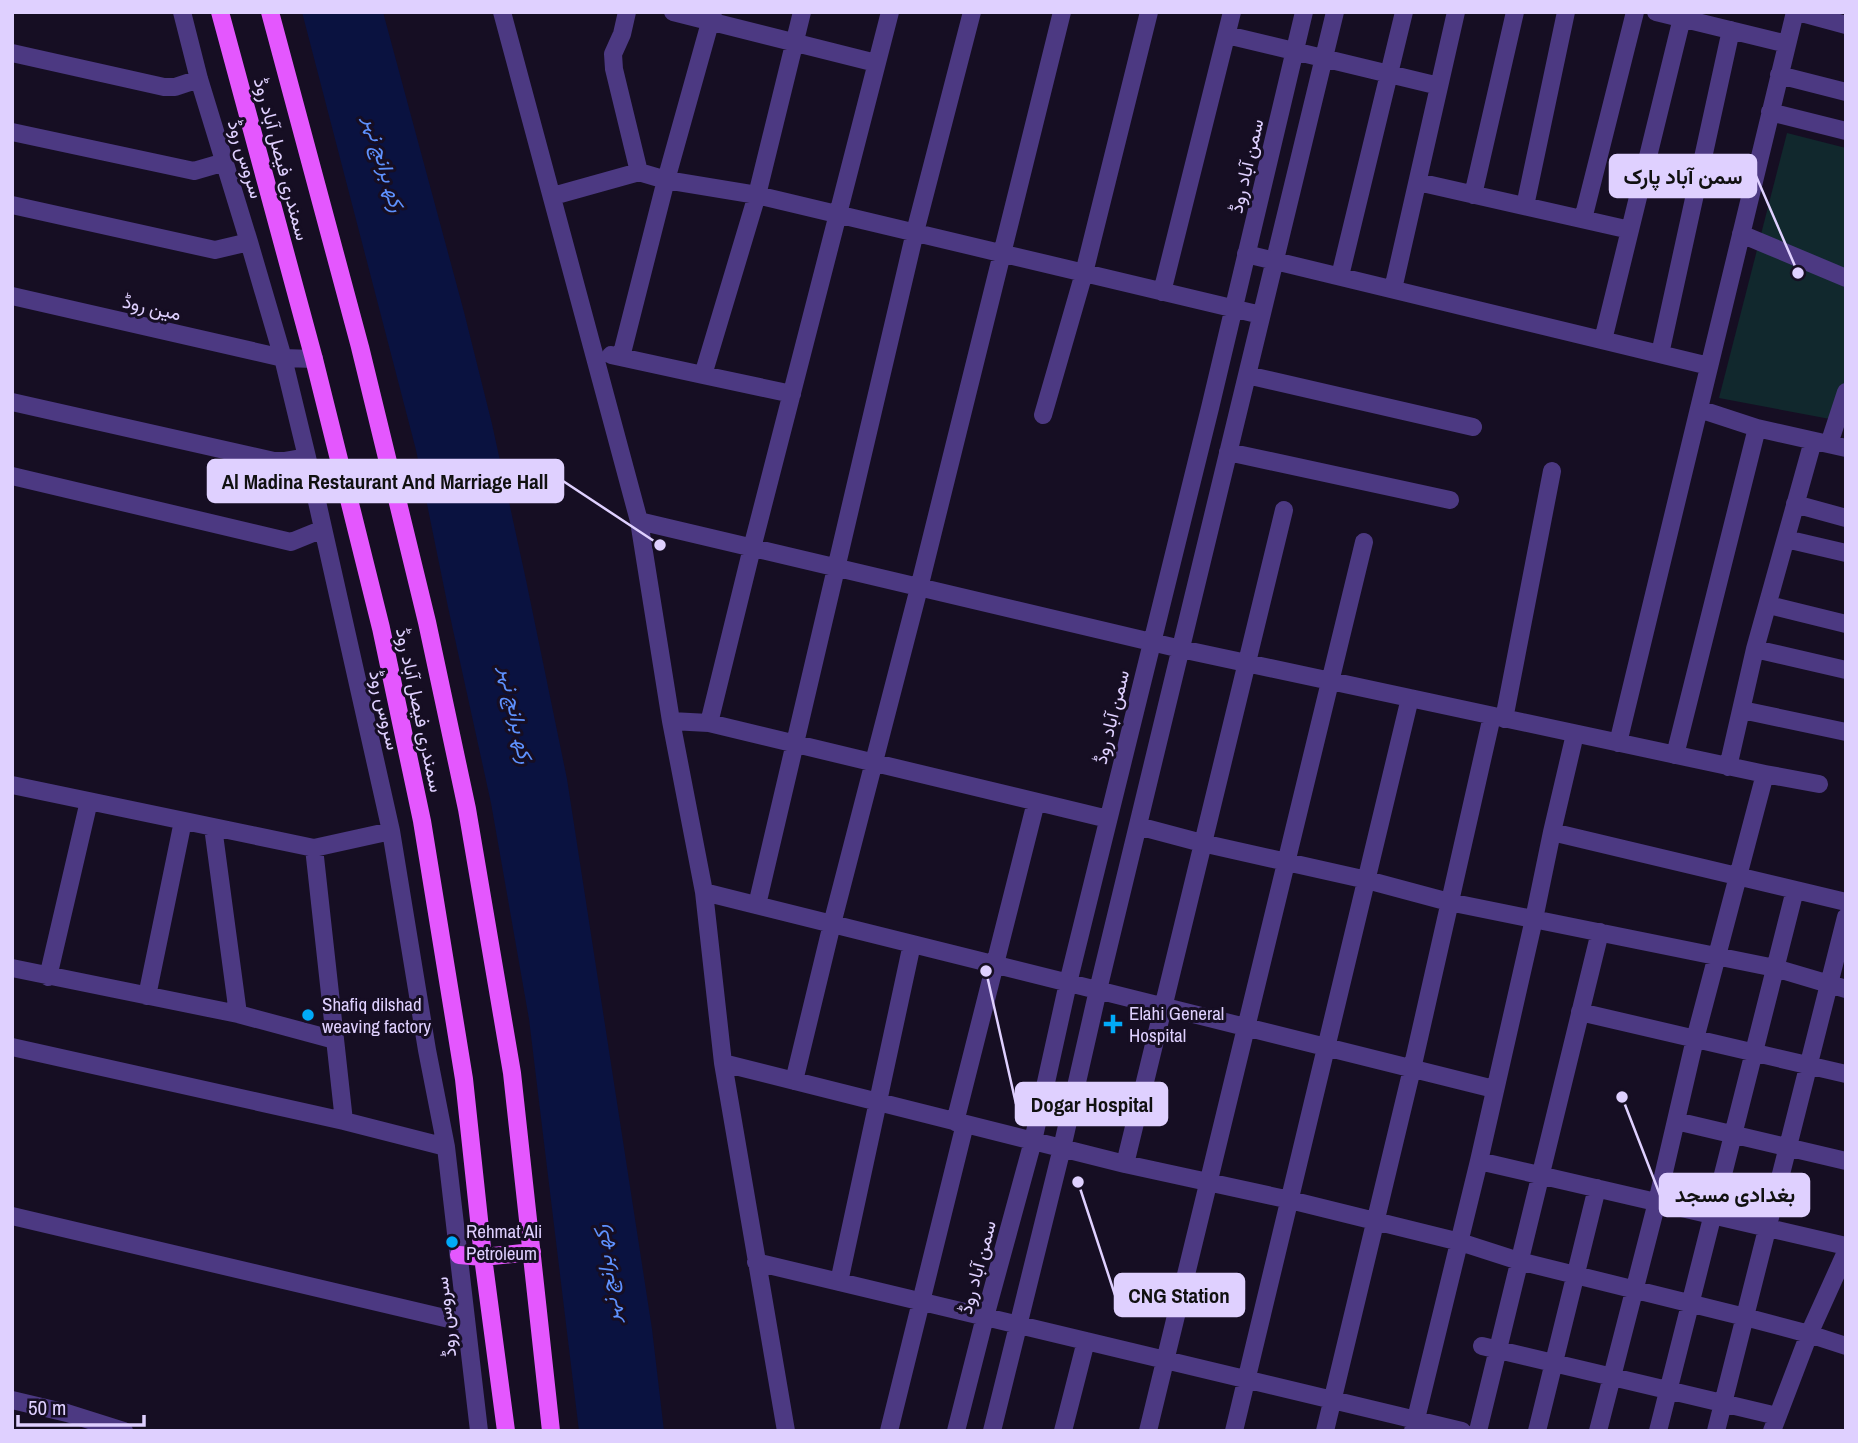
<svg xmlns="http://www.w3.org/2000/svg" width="1858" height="1443" viewBox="0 0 1858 1443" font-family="'Archivo Narrow',Vazirmatn,sans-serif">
<rect width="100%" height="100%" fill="#160e23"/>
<path fill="#11282d" d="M1787 133 1846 148V422L1719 398Z"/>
<path fill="#0a1240" d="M302 12H383L464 312 492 424 526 580 567 779 652 1329 664 1431H579L529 1019 491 803 448 607 416 450Z"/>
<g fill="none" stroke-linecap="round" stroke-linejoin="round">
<path stroke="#4c3982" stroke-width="18" d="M182 12 199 79 249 242 283 358 307 457 391 831 427 1050 446 1147 479 1431
M502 12 639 521 671 721 704 892 723 1063 786 1431
M627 12 622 34 613 54 614 69 639 172
M673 12 876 63
M1656 12 1787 44
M1798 12 1846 25
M1227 35 1439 86
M12 53 164 87H175L199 79
M1779 75 1846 92
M1770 112 1846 131
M12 132 194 171 225 162
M1418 182 1630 230
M1473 195 1515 12
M553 196 639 172 666 180 757 195 1261 315
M12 205 215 250 249 242
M1525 206 1566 12
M1583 219 1635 12
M1741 234 1846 278
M1246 254 1709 366
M1340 276 1404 12
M1393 289 1456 12
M1162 292 1232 12
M12 296 283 358 314 359
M1603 340 1682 18
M1660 354 1731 30
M611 355 703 375
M621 357 666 180 713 12
M1247 375 1473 427
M792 394 703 375 757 195 802 12
M12 402 274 461H284L307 457
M1699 409 1757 428 1846 448
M1043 415 1084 273 1149 12
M1829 444 1846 392
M1228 452 1450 500
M12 476 291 542 323 529
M1795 504 1846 518
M639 521 1181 649 1765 774 1819 784
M1786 539 1846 553
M1769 605 1846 624
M1755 649 1846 670
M1742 710 1846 732
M1504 719 1552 471
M671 721 709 723 1108 819
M709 723 752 548 890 12
M1618 743 1795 12
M1675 755 1757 428
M1728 767 1755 649 1813 441
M12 785 314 848 391 831
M1138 826 1202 843 1367 880 1449 902 1775 968 1846 989
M213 827 238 1014
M1552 832 1846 902
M314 848 344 1121
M704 892 1494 1089
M757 905 915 232 972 12
M12 968 238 1014 335 1040
M48 977 89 801
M147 996 183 821
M1580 1012 1846 1074
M12 1047 344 1121 446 1147
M723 1063 1125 1164 1290 1200 1460 1242 1519 1261 1745 1317 1809 1334 1846 1346
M794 1081 832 924 919 588 1062 12
M1676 1121 1846 1161
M955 1122 1036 802
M1479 1161 1846 1246
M1125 1164 1284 510
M12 1216 466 1323
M756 1262 1462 1431
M839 1282 912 944
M1482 1346 1777 1416
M12 1400 67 1413 124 1431
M889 1431 965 1124
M956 1431 985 1317 1033 1141 1068 983 1210 408 1304 12
M992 1431 1062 1148 1098 990 1335 12
M1063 1431 1086 1341
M1148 1431 1364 542
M1234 1431 1410 698
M1325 1431 1412 1069 1492 716
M1413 1431 1479 1161 1534 919 1552 832 1575 734
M1478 1431 1600 932
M1537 1431 1597 1188
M1598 1431 1657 1202 1695 1039 1765 774
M1658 1431 1795 890
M1716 1431 1846 917
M1772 1431 1809 1334 1846 1252"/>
<path stroke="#e457fe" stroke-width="18" d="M220 12 314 359 381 628 422 821 464 1079 483 1257 506 1431
M270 12 360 347 427 622 467 809 512 1073 551 1431
M459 1255 483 1257 532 1252"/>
</g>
<g fill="#01aaf9" stroke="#160e23" stroke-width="2.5">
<circle cx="308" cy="1015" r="7"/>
<path d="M1109.5 1013.5h7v7h7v7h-7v7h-7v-7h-7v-7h7z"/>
<circle cx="452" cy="1242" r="7"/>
</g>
<g text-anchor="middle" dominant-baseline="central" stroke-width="6" stroke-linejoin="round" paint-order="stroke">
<g font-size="19" fill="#dfd0ff" stroke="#160e23">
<text transform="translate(246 159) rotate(73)">سروس روڈ</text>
<text transform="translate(282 159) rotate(75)">سمندری فیصل آباد روڈ</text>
<text transform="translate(1246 166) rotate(-77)">سمن آباد روڈ</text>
<text transform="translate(152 307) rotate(13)">مین روڈ</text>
<text transform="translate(385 710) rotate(77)">سروس روڈ</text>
<text transform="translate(420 710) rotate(78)">سمندری فیصل آباد روڈ</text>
<text transform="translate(1111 717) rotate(-76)">سمن آباد روڈ</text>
<text transform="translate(977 1267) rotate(-75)">سمن آباد روڈ</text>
<text transform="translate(445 1317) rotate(-96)">سروس روڈ</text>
</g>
<g font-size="19" fill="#dfd0ff" stroke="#160e23" text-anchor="start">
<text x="322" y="1004">Shafiq dilshad<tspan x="322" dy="22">weaving factory</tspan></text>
<text x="1129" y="1013">Elahi General<tspan x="1129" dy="22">Hospital</tspan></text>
<text x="466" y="1231">Rehmat Ali<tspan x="466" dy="22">Petroleum</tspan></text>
</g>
<g font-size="21" font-style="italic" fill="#5e91fe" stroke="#160e23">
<text transform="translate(385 164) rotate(74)">رکھ برانچ نہر</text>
<text transform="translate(517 715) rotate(79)">رکھ برانچ نہر</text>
<text transform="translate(606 1274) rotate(-97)">رکھ برانچ نہر</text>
</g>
</g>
<path fill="none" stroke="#dfd0ff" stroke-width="2.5" d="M1798 273L1756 176M660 545L563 481M986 971L1016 1104M1622 1097L1660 1195M1078 1182L1115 1295"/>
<g fill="#dfd0ff" stroke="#160e23" stroke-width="2.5">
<circle cx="1798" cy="273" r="7"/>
<circle cx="660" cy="545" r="7"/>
<circle cx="986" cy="971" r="7"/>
<circle cx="1622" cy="1097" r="7"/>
<circle cx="1078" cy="1182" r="7"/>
</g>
<g fill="#dfd0ff" stroke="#dfd0ff" stroke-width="2.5">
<rect x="1610" y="155" width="146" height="42" rx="7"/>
<rect x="208" y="460" width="355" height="42" rx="7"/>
<rect x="1016" y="1083" width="151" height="42" rx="7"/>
<rect x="1660" y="1174" width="149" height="42" rx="7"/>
<rect x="1115" y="1274" width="129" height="42" rx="7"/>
</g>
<g font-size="21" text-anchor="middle" font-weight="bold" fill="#111">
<text x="1683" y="184">سمن آباد پارک</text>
<text x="385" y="489">Al Madina Restaurant And Marriage Hall</text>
<text x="1092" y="1112">Dogar Hospital</text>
<text x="1735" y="1202">بغدادی مسجد</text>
<text x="1179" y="1303">CNG Station</text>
</g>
<rect width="1858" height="1443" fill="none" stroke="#dfd0ff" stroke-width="28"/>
<path d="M18 1415v10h126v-10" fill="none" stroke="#dfd0ff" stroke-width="3.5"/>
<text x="28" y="1415" font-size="21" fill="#dfd0ff" stroke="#160e23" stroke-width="5" paint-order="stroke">50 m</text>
</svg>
